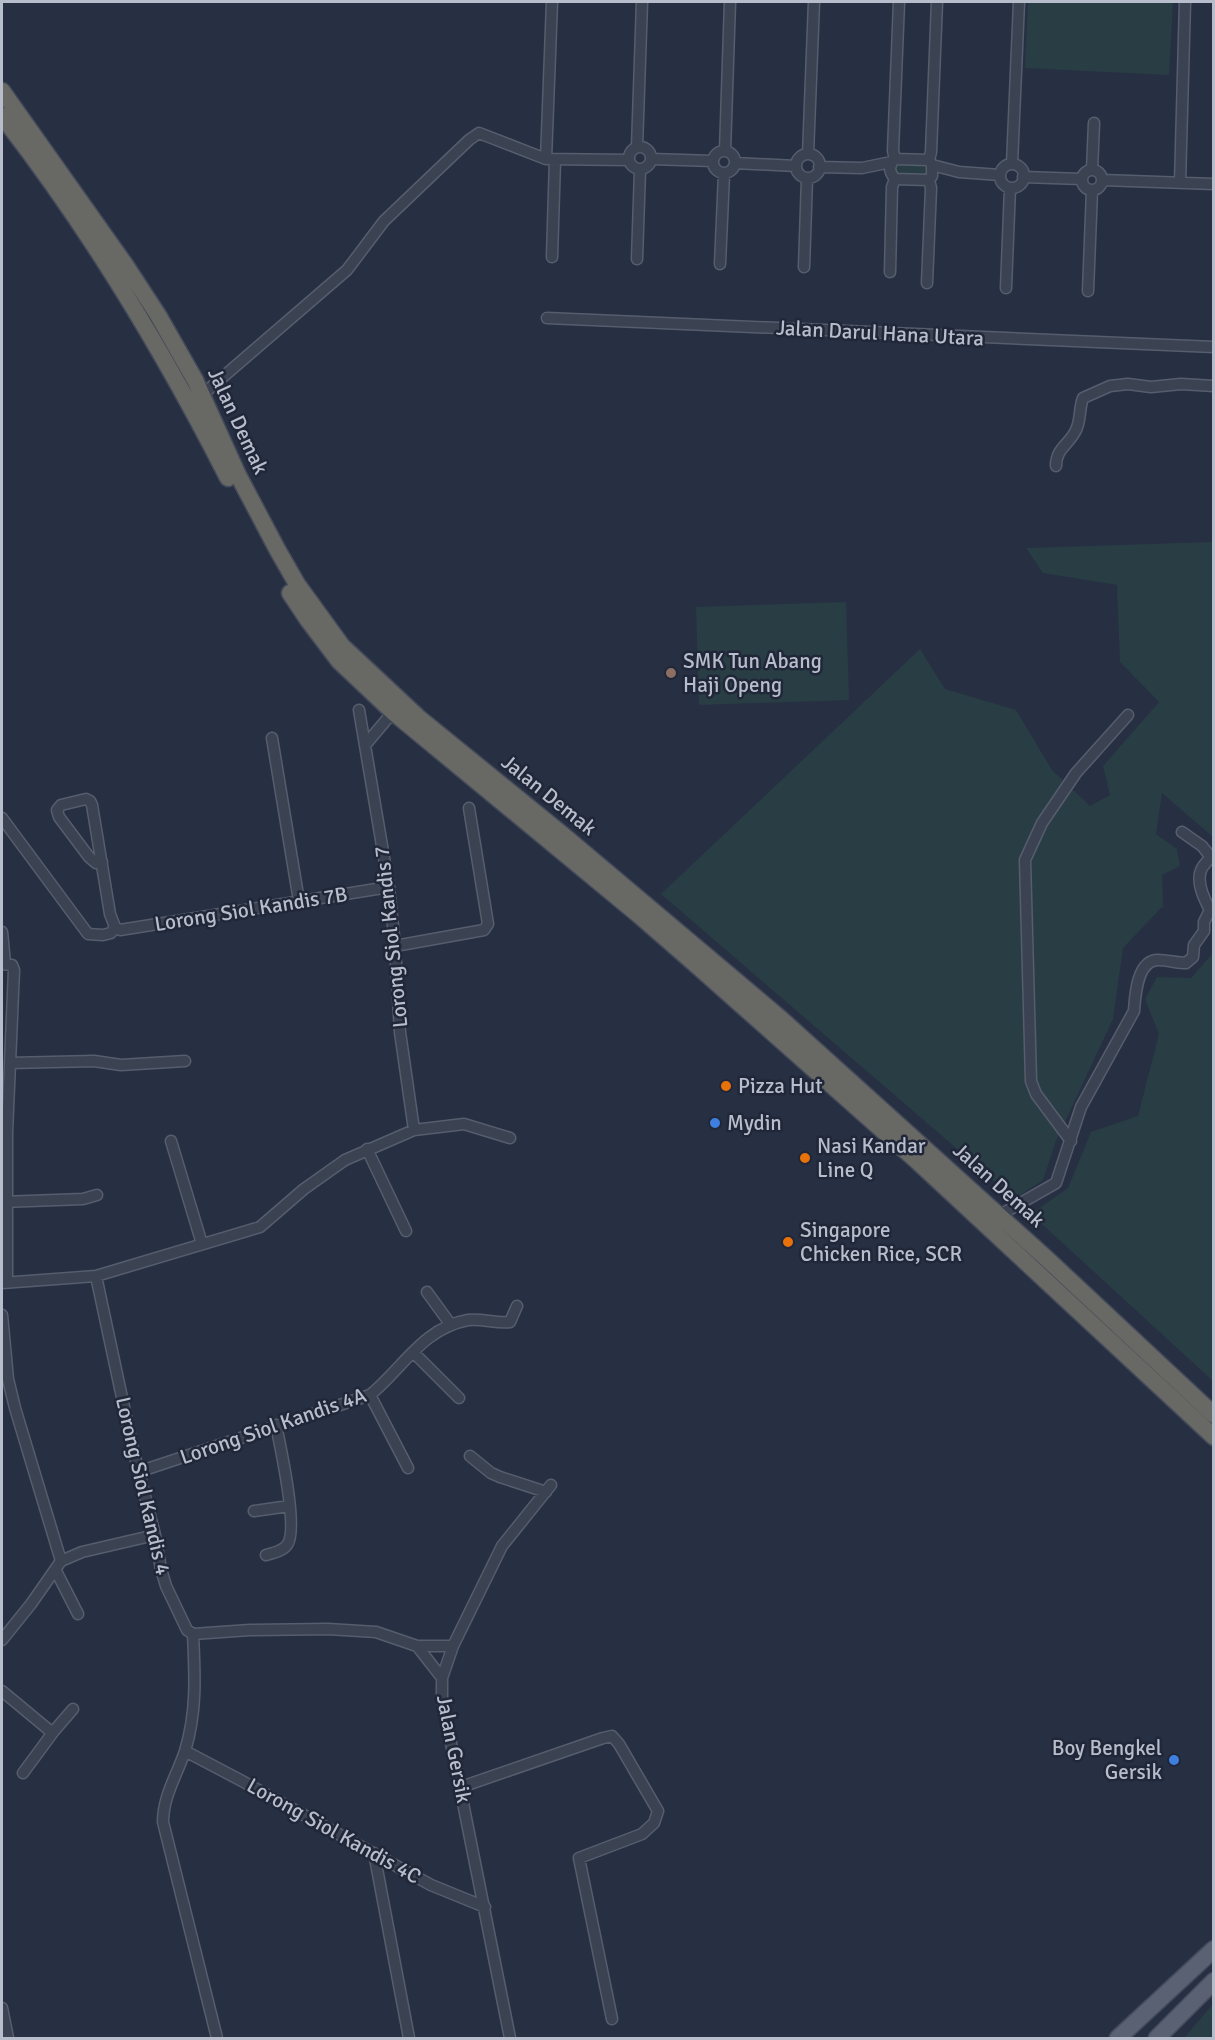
<svg xmlns="http://www.w3.org/2000/svg" width="1215" height="2040" viewBox="0 0 1215 2040" font-family="Signika,sans-serif">
<rect width="100%" height="100%" fill="#272f43"/>
<path fill="#293d44" d="M1028 2H1173L1169 75 1025 68Z
M899 162 928 165V176L896 175 895 166Z
M1213 542V837L1162 793 1156 834 1177 849 1180 866 1162 875 1163 906 1123 948 1113 1019 1056 1141 1043 1180 1019 1196 1006 1191 661 894 920 649 945 689 1016 710 1052 770 1090 806 1110 795 1103 766 1159 702 1120 662 1117 585 1043 573 1026 548Z
M846 602 849 700 699 705 696 607Z
M1213 953V1381L1031 1214 1068 1188 1091 1132 1138 1116 1159 1034 1145 999 1157 977 1191 978Z
M1213 2004V2038H1184Z"/>
<g fill="none" stroke-linecap="round" stroke-linejoin="round">
<defs>
<path id="minor" d="M629 158a11 11 0 1 1 22 0a11 11 0 1 1-22 0Z
M637 147 642 2
M713 162a11 11 0 1 1 22 0a11 11 0 1 1-22 0Z
M725 151 730 2
M808 154 814 2
M796 166a12 12 0 1 1 24 0a12 12 0 1 1-24 0Z
M546 159 552 2
M651 159 713 161
M895 159 893 151 899 2
M895 159 929 160 932 165V176L929 180 895 179C889 172 888 165 895 159Z
M929 160 931 152 937 2
M735 163 796 166
M1012 164 1019 2
M1000 176a12 12 0 1 1 24 0a12 12 0 1 1-24 0Z
M932 165 959 172 1000 175
M819 167 862 168 891 162
M1092 170 1094 123
M1082 180a10 10 0 1 1 20 0a10 10 0 1 1-20 0Z
M1023 177 1082 179
M1102 180 1214 184
M1180 183 1185 2
M552 257 555 160
M637 259 640 170
M720 264 724 174
M804 267 807 178
M890 272 892 187 895 179
M927 283 931 188 929 180
M1006 288 1010 188
M1088 291 1092 190
M547 318 1214 347
M202 395 347 270 384 221 469 140 479 133 546 159 629 160
M1056 466C1056 448 1069 445 1076 430 1081 420 1079 408 1083 398L1110 386 1128 384 1151 387 1181 384 1214 386
M359 710 389 887 395 946 400 1032 414 1130
M272 738 299 901
M366 744 393 712
M2 818 88 934 103 935 111 933 115 927
M102 862 96 863 89 857 59 817 57 810 61 805 86 799 90 801 92 805 110 914 115 927
M115 927 120 930 389 887
M2 932 5 963
M395 946 484 930 488 924 469 808
M2 964 12 965 14 970 7 1133V1282
M10 1063 94 1061 121 1065 185 1061
M171 1141 202 1244
M1071 1141 1036 1094 1031 1081 1025 860 1042 823 1076 773 1128 715
M367 1149 406 1231
M2 1202 83 1199 97 1195
M1000 1215 1056 1183 1081 1107 1134 1011C1135 996 1137 960 1158 960 1167 960 1177 963 1186 963L1193 957 1194 945 1204 931V922L1210 910C1204 899 1195 881 1202 868 1205 863 1208 862 1210 856L1202 846 1182 832
M96 1276 133 1449 155 1535 161 1569 166 1586 187 1630 193 1634C195 1675 197 1712 185 1751 177 1775 163 1796 163 1822L217 2038
M2 1283 96 1276 260 1227 304 1189 345 1160 414 1130 464 1124 510 1138
M427 1292 451 1325
M2 1315 8 1379 15 1408 61 1561
M413 1352 459 1398
M370 1395 408 1468
M470 1456 491 1473 500 1477 546 1492
M138 1472 370 1395C403 1368 423 1328 468 1320 482 1318 496 1324 510 1322L517 1306
M254 1511 289 1506
M266 1555C273 1553 283 1551 287 1545 299 1531 280 1445 276 1425
M56 1571 78 1614
M193 1634 250 1630 328 1629 376 1632 417 1646H453
M2 1640 31 1604 61 1561 82 1552 155 1535
M417 1646 442 1678
M2 1691 49 1730 54 1731 73 1709
M185 1751 242 1781 431 1885 485 1907
M23 1773 54 1731
M461 1787 603 1738 612 1736 619 1744 658 1811 654 1823 642 1834 579 1858 612 2019
M374 1853 409 2038
M2 2008 8 2038
M510 2038 442 1698V1678L453 1646 502 1546 551 1485"/>
<path id="primary" d="M1118 2038 1214 1949
M1157 2038 1214 1981"/>
<path id="trunk" d="M2 91 126 266 158 315 195 380 238 475 277 549 297 584 342 646 419 718 563 835 780 1018 1046 1258 1214 1415
M2 116C90 229 163 350 228 478
M290 593 308 620 339 661 393 712 640 916 694 963 917 1161 1214 1437"/>
</defs>
<use href="#minor" stroke="#565d6d" stroke-width="13"/>
<use href="#primary" stroke="#454b5c" stroke-width="19"/>
<use href="#trunk" stroke="#434a5a" stroke-width="19"/>
<use href="#minor" stroke="#3b4252" stroke-width="10"/>
<use href="#primary" stroke="#596172" stroke-width="16"/>
<use href="#trunk" stroke="#686865" stroke-width="16"/>
</g>
<circle fill="#8d6e63" stroke="#202738" stroke-width="2" cx="671" cy="673" r="6"/>
<g fill="#e8710a" stroke="#202738" stroke-width="2">
<circle cx="726" cy="1086" r="6"/>
<circle cx="805" cy="1158" r="6"/>
<circle cx="788" cy="1242" r="6"/>
</g>
<g fill="#3f7fe0" stroke="#202738" stroke-width="2">
<circle cx="715" cy="1123" r="6"/>
<circle cx="1174" cy="1760" r="6"/>
</g>
<g text-anchor="middle" dominant-baseline="central" stroke-width="5" stroke-linejoin="round" paint-order="stroke">
<g font-size="21" fill="#b8bdcc" stroke="#202738">
<text transform="translate(880 333) rotate(3)">Jalan Darul Hana Utara</text>
<text transform="translate(238 421) rotate(65)">Jalan Demak</text>
<text transform="translate(549 795) rotate(39)">Jalan Demak</text>
<text transform="translate(251 909) rotate(-9)">Lorong Siol Kandis 7B</text>
<text transform="translate(391 937) rotate(-96)">Lorong Siol Kandis 7</text>
<text transform="translate(999 1185) rotate(42)">Jalan Demak</text>
<text transform="translate(273 1426) rotate(-19)">Lorong Siol Kandis 4A</text>
<text transform="translate(143 1486) rotate(77)">Lorong Siol Kandis 4</text>
<text transform="translate(454 1749) rotate(79)">Jalan Gersik</text>
<text transform="translate(334 1831) rotate(29)">Lorong Siol Kandis 4C</text>
</g>
<g font-size="21" fill="#b8bdcc" stroke="#202738" text-anchor="start">
<text x="683" y="661">SMK Tun Abang<tspan x="683" dy="24">Haji Openg</tspan></text>
<text x="738" y="1086">Pizza Hut</text>
<text x="727" y="1123">Mydin</text>
<text x="817" y="1146">Nasi Kandar<tspan x="817" dy="24">Line Q</tspan></text>
<text x="800" y="1230">Singapore<tspan x="800" dy="24">Chicken Rice, SCR</tspan></text>
<text x="1162" y="1748" text-anchor="end">Boy Bengkel<tspan x="1162" dy="24">Gersik</tspan></text>
</g>
</g>
<rect width="1215" height="2040" fill="none" stroke="#b8bdcc" stroke-width="6"/>
</svg>
